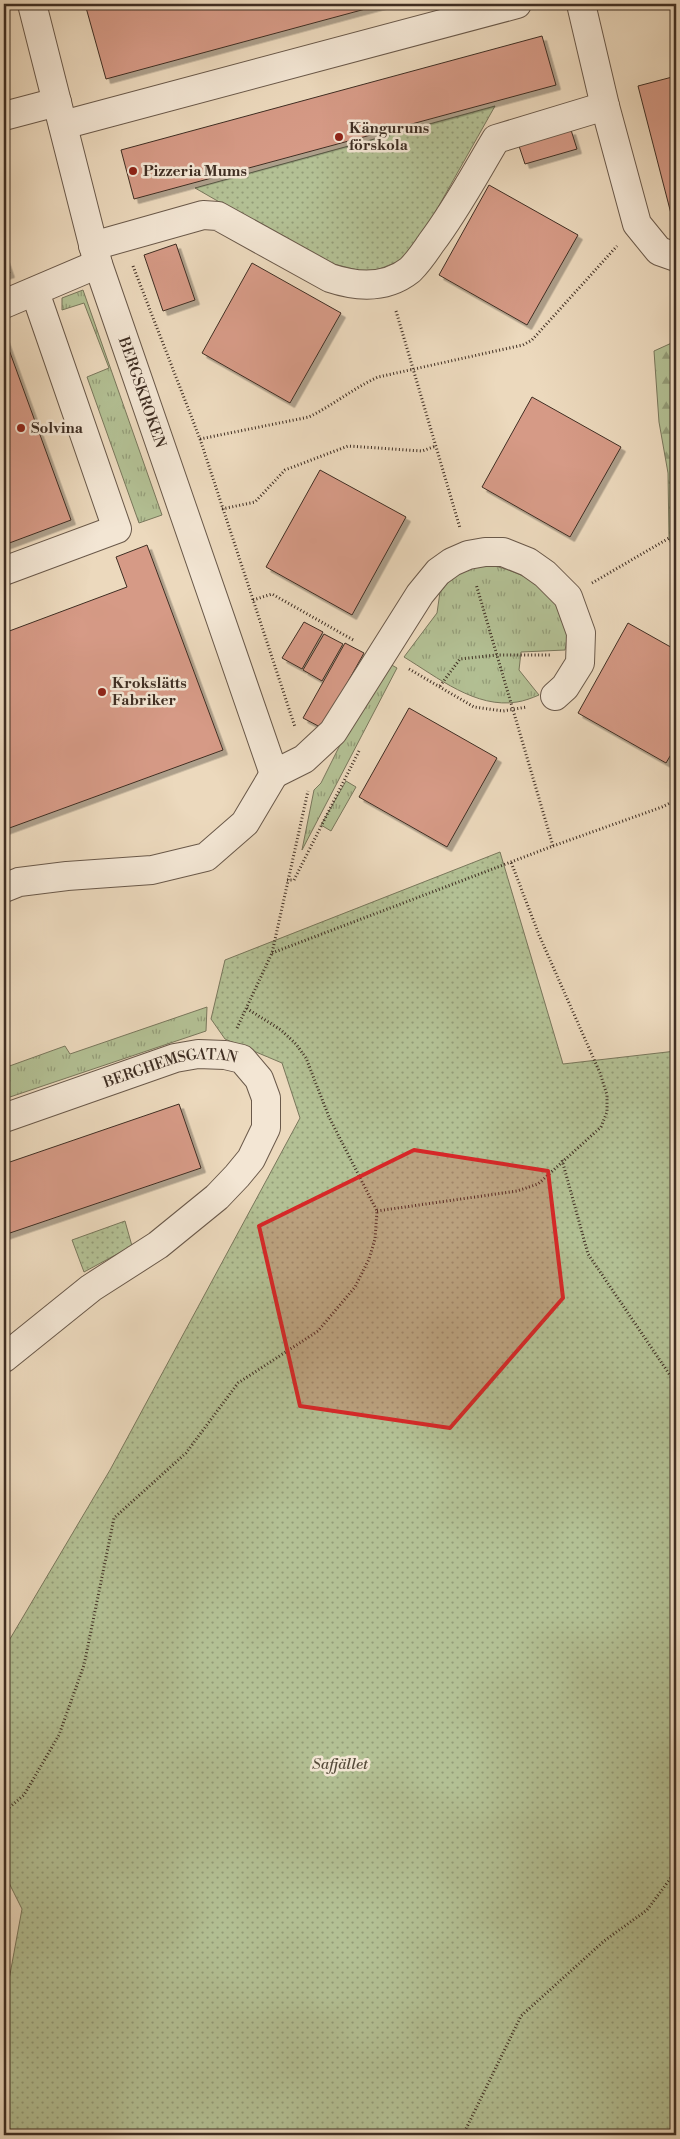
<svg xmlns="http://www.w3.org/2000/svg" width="680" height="2139" viewBox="0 0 680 2139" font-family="'Libre Bodoni',serif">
<defs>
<pattern id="grass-tufts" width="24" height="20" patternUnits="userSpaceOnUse" patternTransform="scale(1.25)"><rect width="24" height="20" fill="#b3c094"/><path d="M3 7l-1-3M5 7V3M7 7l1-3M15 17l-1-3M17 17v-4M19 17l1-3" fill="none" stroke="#939c78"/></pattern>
<pattern id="forest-firs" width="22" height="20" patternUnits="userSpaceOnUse" patternTransform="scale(1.25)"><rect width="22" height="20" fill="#b3c094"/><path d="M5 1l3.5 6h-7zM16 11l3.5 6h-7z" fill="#939c78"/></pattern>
<pattern id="park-dots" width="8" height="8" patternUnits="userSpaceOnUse" patternTransform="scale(1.25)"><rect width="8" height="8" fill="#b3c094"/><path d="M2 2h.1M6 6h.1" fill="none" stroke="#939c78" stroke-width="1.8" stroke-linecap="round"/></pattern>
<filter id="shadow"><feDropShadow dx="4.5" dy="4.5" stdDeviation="0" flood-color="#0004"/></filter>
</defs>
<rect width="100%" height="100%" fill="#ecd9bd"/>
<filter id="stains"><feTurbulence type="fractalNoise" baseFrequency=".004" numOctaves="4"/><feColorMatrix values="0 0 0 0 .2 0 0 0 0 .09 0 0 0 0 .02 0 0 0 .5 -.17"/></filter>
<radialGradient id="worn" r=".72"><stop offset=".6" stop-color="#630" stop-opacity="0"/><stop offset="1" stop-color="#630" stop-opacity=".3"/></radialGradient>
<path fill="url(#grass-tufts)" stroke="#79775c" d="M83 290 162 515 139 523 87 377 109 368 84 303 62 310V298Z
M482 564C525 569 578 600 565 650L521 652 519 670 539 695C532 698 524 701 517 702 476 709 437 677 404 657L437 613 440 592 449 581 459 573Z
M388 663 397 668 302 850 314 790 321 783 344 737Z
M346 781 356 787 331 831 321 825Z
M207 1007 206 1031 4 1099V1068L65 1046 70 1054Z"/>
<path fill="url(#forest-firs)" stroke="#79775c" d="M676 341V563L669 538 668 473 659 422 654 351Z"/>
<path fill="url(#park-dots)" stroke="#79775c" d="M495 106 432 218 402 260 369 273 322 261 195 188Z
M500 852 563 1064 676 1051V2135H4V2007L22 1909 4 1873V1649L110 1470 300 1118 282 1063 225 1039 211 1019 225 960Z
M125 1221 132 1246 84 1272 72 1240Z"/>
<path fill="#d69a86" stroke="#3f2e23" filter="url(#shadow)" d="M85 4H384L106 79Z
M542 36 556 85 134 199 121 150Z
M676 76V233L638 86Z
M571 130 577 149 525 164 519 146Z
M489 185 578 235 527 325 439 275Z
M176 244 195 300 163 311 144 255Z
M4 256 10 273 4 275Z
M252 263 341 313 290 403 202 353Z
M4 336 71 520 4 545Z
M532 397 621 447 570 537 482 487Z
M320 470 406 517 352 615 266 567Z
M147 545 223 750 4 830V633L127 587 116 557Z
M304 622 323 632 302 669 282 658Z
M628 623 676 650V746L666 763 578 713Z
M324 634 343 644 322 681 303 670Z
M345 643 364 653 322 728 303 718Z
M409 708 497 758 447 847 359 797Z
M179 1104 201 1168 4 1235V1164Z"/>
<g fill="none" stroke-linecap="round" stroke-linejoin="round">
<defs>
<g id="minor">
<path id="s1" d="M32 4 98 264 274 774"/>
<path d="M581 4 605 106 637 224 659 251 676 257"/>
<path d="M4 116 57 102"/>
<path d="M63 125 517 4"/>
<path d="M93 246 203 215 218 216 330 278C357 287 386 289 410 270 418 262 425 252 431 243 456 210 475 174 496 139L605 106"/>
<path d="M4 304 98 264"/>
<path d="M4 571 117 529 35 292"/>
<path d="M274 774 304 759 333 732 420 594 438 572 452 562 468 555 485 552H503L528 562 545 574 568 597 581 633 580 663 565 687 555 696"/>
<path d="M4 888 19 882 67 876 152 870 206 857 245 823 274 774"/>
<path id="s2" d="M4 1118 175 1058 198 1054 225 1055 242 1059 259 1079 266 1098V1128L251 1159 237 1176 217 1197 158 1245 91 1288 4 1358"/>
</g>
</defs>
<use href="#minor" stroke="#6a594a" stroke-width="30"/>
<path stroke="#3f2e23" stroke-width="3" stroke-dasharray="1 2.5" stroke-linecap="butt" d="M133 266 200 439 295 727
M396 311 460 528
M200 439 309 417C333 405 354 388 378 377L523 345 532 340 617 246
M222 509 255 502 285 470 348 446 422 451 436 446
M592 583 676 534
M253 600 272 594 355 641
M409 669 474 707 503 711 527 707
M440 686 460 659 497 655H551
M553 846 662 807 676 800
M287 880H294L360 749
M272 953 553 846 476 584
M237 1028 272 953 308 791
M562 1160 588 1254 676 1384
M377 1211 517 1191 538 1184 601 1127 607 1112V1095L600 1073 539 935 511 862
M4 1812 24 1795 59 1735 84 1665 114 1518 186 1453 238 1383 318 1331 355 1287 369 1259 375 1239 377 1211 329 1117 306 1058 296 1044 281 1030 246 1008
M463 2135 521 2016 604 1941 647 1910 676 1871"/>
<use href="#minor" stroke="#f3e6d4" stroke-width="28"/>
</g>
<path fill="#d62828" fill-opacity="0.2" stroke="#d62828" stroke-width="4" stroke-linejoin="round" d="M414 1150 548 1171 563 1298 450 1428 300 1406 259 1226Z"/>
<g fill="#8f2418" stroke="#f3e6d4" stroke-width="2">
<circle cx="339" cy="137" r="5"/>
<circle cx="133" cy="171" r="5"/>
<circle cx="21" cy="428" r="5"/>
<circle cx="102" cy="692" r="5"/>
</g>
<g text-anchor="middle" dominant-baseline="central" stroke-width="5" stroke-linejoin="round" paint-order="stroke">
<g font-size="15" font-weight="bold" fill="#3f2e23" stroke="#f3e6d4" text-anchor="start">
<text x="349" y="128">Känguruns<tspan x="349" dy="17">förskola</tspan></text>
<text x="143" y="171">Pizzeria Mums</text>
<text x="31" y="428">Solvina</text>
<text x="112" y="683">Krokslätts<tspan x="112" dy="17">Fabriker</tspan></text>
</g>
<g font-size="15" fill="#3f2e23" stroke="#f3e6d4">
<text stroke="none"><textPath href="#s1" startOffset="404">BERGSKROKEN</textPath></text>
<text stroke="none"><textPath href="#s2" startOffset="175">BERGHEMSGATAN</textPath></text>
</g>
<g font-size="15" font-style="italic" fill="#564b3a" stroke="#f3e6d4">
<text x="340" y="1764">Safjället</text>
</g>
</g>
<rect width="680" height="2139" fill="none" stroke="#ecd9bd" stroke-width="20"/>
<rect x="5" y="5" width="670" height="2129" fill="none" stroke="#3f2e23" stroke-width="2.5"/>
<rect x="10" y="10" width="660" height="2119" fill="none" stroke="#3f2e23"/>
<rect width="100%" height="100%" filter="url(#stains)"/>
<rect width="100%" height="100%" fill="url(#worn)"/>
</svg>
